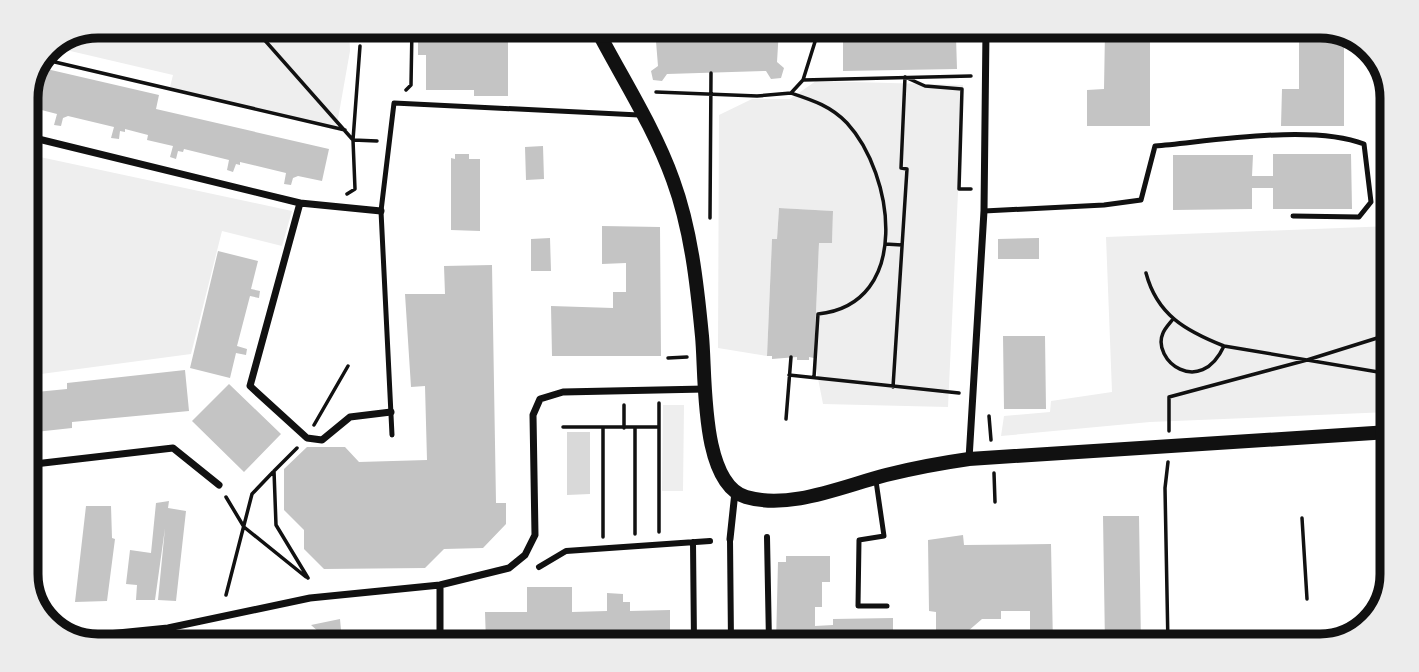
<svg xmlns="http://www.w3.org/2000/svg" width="1419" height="672" viewBox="0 0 1419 672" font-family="'Exo 2',sans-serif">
<rect width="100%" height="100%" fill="#fff"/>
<path fill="#eee" d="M98 26 349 27 350 51 336 130 170 87 173 75 49 46Z
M816 81 963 85 948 407 823 404 814 358 819 243H832L833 211 779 208 777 239H772L767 356 718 348 719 115 752 99H790Z
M26 154 292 211 282 246 222 231 191 354 26 376Z
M1391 226 1389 412 1150 422 1001 436 1004 416 1050 412 1051 401 1112 392 1106 237Z
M663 405H684L683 491H662Z
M312 631 324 641H265Z"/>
<path fill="#d9d9d9" d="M567 432H590V494L567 495Z"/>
<path fill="#c4c4c4" d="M418 28H508V96H474V90H426V55H418Z
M655 29H689L690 40H698L746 39 747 29H779L777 62 784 68 781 78 771 79 766 71 667 74 662 81 653 80 651 71 658 66Z
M1105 31H1150V126H1087V90L1104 89Z
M1299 32H1344V126H1281L1282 89H1299Z
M875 33V38L956 37 957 69 843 71V34Z
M38 67 159 95 156 109 329 149 322 181 298 176 293 178 291 185 284 184 286 173 240 162V165L236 164 233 172 227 170 229 160 184 149 183 152 178 151 176 159 170 157 173 146 147 140 148 135 125 129V132L120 131 119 139 111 138 114 127 68 116 63 118 61 126 54 125 57 114 26 106V94Z
M543 146 544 179 526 180 525 147Z
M455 154H469V159H480V231L451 230V158L455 159Z
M1273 154H1351L1352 209H1273V188H1252V209L1173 210V155H1253L1252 176H1273Z
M779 208 833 211 832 243H819L814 358 809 357V360H797V357L772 359V356H767L772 239H777Z
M1391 208V226L1387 227V209Z
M602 226 660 227 661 356H552L551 306 613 308V292H626V263L602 264Z
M550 238 551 271H531V239Z
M1039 238V259H998V239Z
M218 251 258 261 251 289 260 291 259 298 250 296 237 346 247 349 246 355 236 353 230 378 190 368Z
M492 265 496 503H506V524L483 548 444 549 425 568 324 569 304 549V530L284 510V469L307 447H345L359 462 427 460 425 386 411 387 405 294H445L444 266Z
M1003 336H1045L1046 409H1004Z
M185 370 189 411 72 422V428L26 433V393L67 389V383Z
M229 384 281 434 244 472 192 421Z
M169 501 168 508 186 511 176 601 158 600 165 528 155 600H136L137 585 126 584 130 550 151 553 156 503Z
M86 506H111L112 538 115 539 107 601 75 602Z
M1103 516H1139L1141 645H1105Z
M963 535 964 545 1051 544 1053 645 1030 644V611H1001V619H982L967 632H936V612L929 611 928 540Z
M26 554 36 556 33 575 26 574Z
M786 556H830V582H822V607H815V626L833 625V619L893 618V644L776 643 778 562H786Z
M527 587H572V612L607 611V593L623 594V602H630V611L670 610V643L486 642 485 612H527Z
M340 619 342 641H329L311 625Z"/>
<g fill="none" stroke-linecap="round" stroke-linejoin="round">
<path stroke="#111" stroke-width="3.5" d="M253 27 353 140 377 141
M42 59 345 130
M803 80 819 29
M406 90 411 85 412 28
M656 92 757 96 791 93 803 80 971 76
M791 93C812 100 831 106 847 123 894 174 913 304 818 314L814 377
M347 194 355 189 353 140 360 46
M710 218 711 73
M885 244 902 245
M1146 273C1157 315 1186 331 1224 346L1390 374
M1173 319C1170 323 1165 328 1163 333 1151 360 1200 398 1224 346
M668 358 687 357
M789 375 959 393
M893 387 907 169 901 168 905 77 925 86 962 89 959 189H971
M624 405V428
M989 416 991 440
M786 419 791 357
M314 425 348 366
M563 427H659
M635 427V534
M1169 431V397L1307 360 1390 334
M297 448 274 471 276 525 308 578
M1168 462 1165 488 1168 645
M994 473 995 502
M226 497 244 527 306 577
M1302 518 1307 599
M659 532V403
M603 537V427
M226 595 252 494 273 472"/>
<path stroke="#111" stroke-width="5" d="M984 211 1104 205 1141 200 1155 146C1213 141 1312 124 1364 144L1371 202 1359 217 1293 216
M392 435 381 211 394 103 639 115
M876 481 884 536 859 540 858 606H887"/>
<path stroke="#111" stroke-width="6" d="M767 537 769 643
M730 539 731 643
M693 542 694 643
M539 567 566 551 710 541"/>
<path stroke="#111" stroke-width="7" d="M26 136 300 203 381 211
M300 203 250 386 307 438 322 440 350 417 391 412
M969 459 984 211 986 30
M26 465 173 448 219 485
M730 539 735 492
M68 638 168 628 310 598 440 585 509 568 525 555 535 535 533 415 540 399 563 392 705 389
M440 642V585"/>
<path stroke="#111" stroke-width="14" d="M596 28C622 78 654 127 673 180 691 229 697 284 702 336 706 376 700 483 746 497 790 510 843 486 886 475 914 468 941 463 969 459L1389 432"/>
</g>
<path d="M0 0H1419V672H0ZM98 38H1320A60 60 0 0 1 1380 98V574A60 60 0 0 1 1320 634H98A60 60 0 0 1 38 574V98A60 60 0 0 1 98 38Z" fill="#ececec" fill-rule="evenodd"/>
<path fill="none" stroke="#111" stroke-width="9" d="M98 38H1320A60 60 0 0 1 1380 98V574A60 60 0 0 1 1320 634H98A60 60 0 0 1 38 574V98A60 60 0 0 1 98 38Z"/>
</svg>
